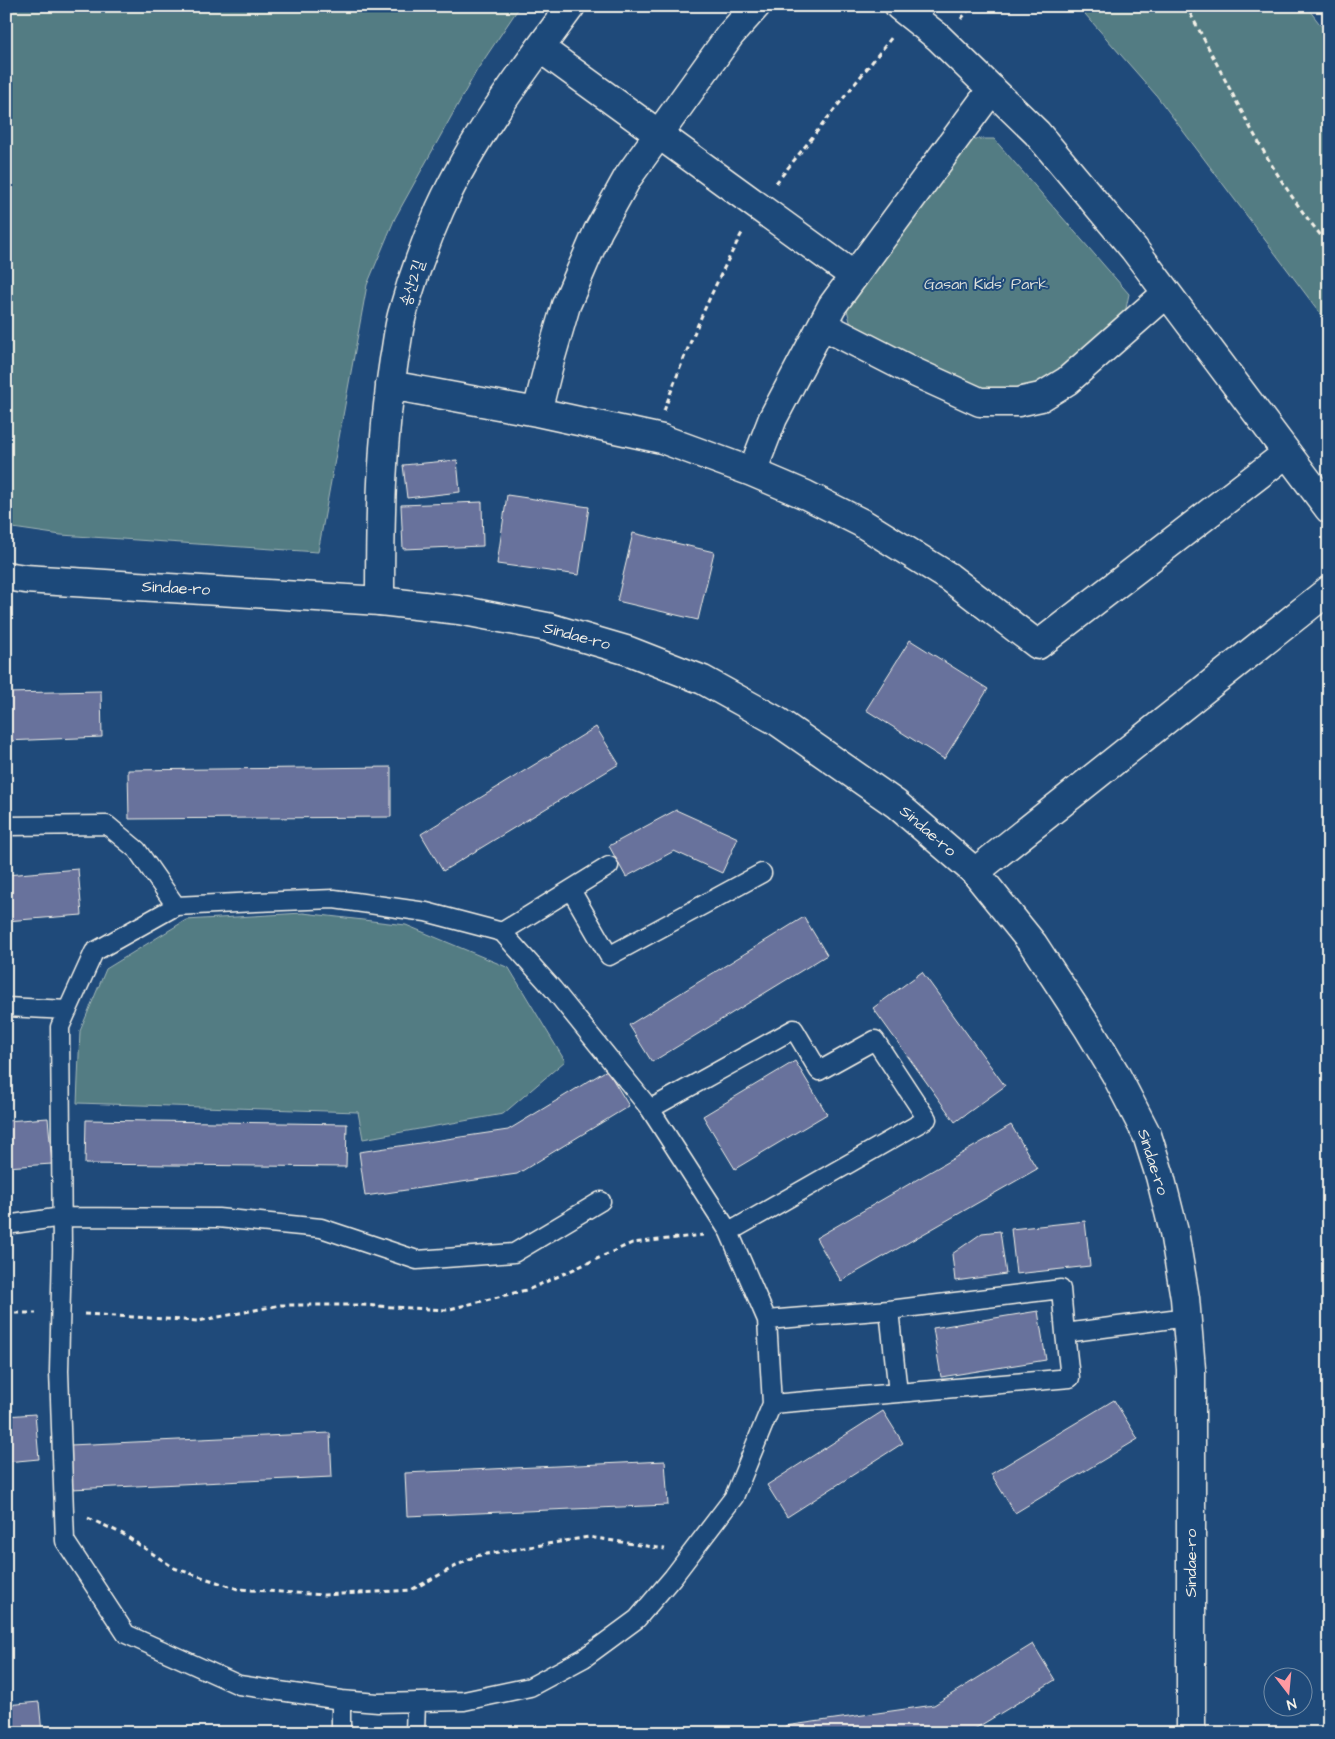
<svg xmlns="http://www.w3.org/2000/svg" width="1335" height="1739" viewBox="0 0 1335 1739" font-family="'Architects Daughter','Poor Story',sans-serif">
<rect width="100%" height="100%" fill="#1f4a7a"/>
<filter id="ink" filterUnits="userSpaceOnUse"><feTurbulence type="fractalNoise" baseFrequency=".02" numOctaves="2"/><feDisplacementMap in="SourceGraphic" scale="10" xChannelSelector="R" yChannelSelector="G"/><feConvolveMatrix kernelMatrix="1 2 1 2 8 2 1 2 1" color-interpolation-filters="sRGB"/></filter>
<g filter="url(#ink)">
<path fill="#527c83" stroke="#a3b6b6" d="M6 6H520L477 70 395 218 367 285 318 552 61 535 6 527Z
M1078 6H1306L1329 36V325L1156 95Z
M966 139H994L1129 294 1124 318 1044 383 1021 390 982 389 852 329 846 306Z
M303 913 406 925 509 968 565 1061 503 1114 363 1139 358 1112 77 1103 80 1031 106 969 186 920Z"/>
<path fill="#67729c" stroke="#f4f1e8" d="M457 460 460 492 407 498 403 465Z
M507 495 589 507 579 575 497 564Z
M482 502 483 546 403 549 401 505Z
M633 533 714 552 698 620 617 601Z
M910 640 988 689 944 759 866 710Z
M101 691 102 737 6 741V693Z
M596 727 619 764 443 871 421 834Z
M391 767V817L129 819 128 770Z
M676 810 738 838 722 873 674 851 626 877 609 846Z
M78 869 82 915 6 921V875Z
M804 917 827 955 652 1062 629 1025Z
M922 972 1005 1086 955 1122 873 1008Z
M795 1061 827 1114 735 1169 703 1116Z
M607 1070 629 1106 517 1174 365 1196 359 1152 508 1130Z
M48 1118 52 1164 6 1167V1121Z
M86 1120 347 1124 346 1167 85 1164Z
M1011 1125 1037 1169 841 1281 816 1238Z
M1085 1221 1090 1266 1016 1274 1011 1229Z
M1000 1231 1006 1274 955 1281 952 1254 982 1233Z
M1038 1311 1046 1360 941 1377 933 1328Z
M1114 1400 1138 1439 1015 1513 991 1474Z
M883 1411 903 1443 787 1517 767 1485Z
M35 1414 39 1459 6 1462V1416Z
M330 1433 332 1477 71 1489 70 1445Z
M665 1461 668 1505 407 1516 405 1473Z
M1033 1644 1055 1680 968 1733H786L785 1726 934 1705Z
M39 1702 42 1733H6V1705Z"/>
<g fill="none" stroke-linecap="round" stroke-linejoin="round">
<defs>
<path id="lane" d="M6 826 107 825 137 850 176 906
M609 866 502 932 553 989 650 1109
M571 890 609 956 762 873
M502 932 426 912 334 899 256 902 176 906 94 952 60 1027 62 1249 59 1371 65 1541 126 1634 239 1685 341 1700 378 1703 464 1701 530 1687 584 1658 637 1619 673 1577 734 1497 772 1404
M6 1007 68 1010
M6 1225 62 1217 218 1218 321 1228 417 1260 514 1253 601 1201
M729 1232 650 1109 794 1029 819 1071 875 1040 927 1119 729 1232 767 1320
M889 1310 767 1320 772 1404 898 1393
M1065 1333 1070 1378 898 1393 889 1310 1061 1289 1065 1333 1187 1317
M341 1733V1700
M415 1733 416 1702"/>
<path id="street" d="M899 6 938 37 1037 133 1134 249 1329 509
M540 48 854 276
M822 325 914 372 980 402H1018L1041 397 1067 381 1167 293
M390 385 537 412 662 439 752 472 806 495 862 523 949 577 1038 645 1287 453
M537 412 550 360 566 305 598 231 628 177 730 35 756 6
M752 472 773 418 832 306 992 89
M380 601C380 520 381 440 394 360 397 345 398 330 402 315 412 279 425 243 440 209 474 135 523 71 571 6
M975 872 1329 590"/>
<path id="secondary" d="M6 576 25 579 380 601 459 610 547 627 629 651 703 680 777 721 896 804 975 872 1033 944 1088 1028 1115 1073 1147 1135 1160 1176 1174 1232 1185 1298 1191 1369V1733"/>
</defs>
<use href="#lane" stroke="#f4f1e8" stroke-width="21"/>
<use href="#street" stroke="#f4f1e8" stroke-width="31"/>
<use href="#secondary" stroke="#f4f1e8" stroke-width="31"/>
<path stroke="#f4f1e8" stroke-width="3" stroke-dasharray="5 4" stroke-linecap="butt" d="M1186 6C1231 87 1268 175 1329 245
M961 19 972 6
M776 183 892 37
M664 411C686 349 712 289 743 231
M6 1313H36
M84 1314 198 1321 281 1305H360L446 1310 530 1289 632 1243 703 1235
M88 1518 123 1534 174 1568 238 1589 324 1595 411 1590 475 1556 589 1537 665 1549"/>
<use href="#lane" stroke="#1f4a7a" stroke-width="18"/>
<use href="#street" stroke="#1f4a7a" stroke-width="28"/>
<use href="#secondary" stroke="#1f4a7a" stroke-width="28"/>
</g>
</g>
<g text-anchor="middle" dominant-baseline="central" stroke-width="4" stroke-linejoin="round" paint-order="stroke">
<g font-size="16" fill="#f4f1e8" stroke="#1f4a7a">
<text transform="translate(412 283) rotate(-72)">송산2길</text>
<text transform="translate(176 588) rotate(3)">Sindae-ro</text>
<text transform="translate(577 636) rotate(15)">Sindae-ro</text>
<text transform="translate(928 831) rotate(41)">Sindae-ro</text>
<text transform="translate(1153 1162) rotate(72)">Sindae-ro</text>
<text transform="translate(1191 1563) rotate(-90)">Sindae-ro</text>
</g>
<g font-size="16" fill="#dcdfd9" stroke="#1f4a7a">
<text x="986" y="284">Gasan Kids' Park</text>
</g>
</g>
<rect width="1335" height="1739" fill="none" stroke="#1f4a7a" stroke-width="25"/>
<rect x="12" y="12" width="1310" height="1714" fill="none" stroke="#f4f1e8" stroke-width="2" filter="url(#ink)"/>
<g transform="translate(1288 1692) rotate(164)"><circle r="24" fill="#1f4a7a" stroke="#748da6"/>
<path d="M0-4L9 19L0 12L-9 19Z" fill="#ff9aa2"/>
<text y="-8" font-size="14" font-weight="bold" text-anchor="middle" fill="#f4f1e8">N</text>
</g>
</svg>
